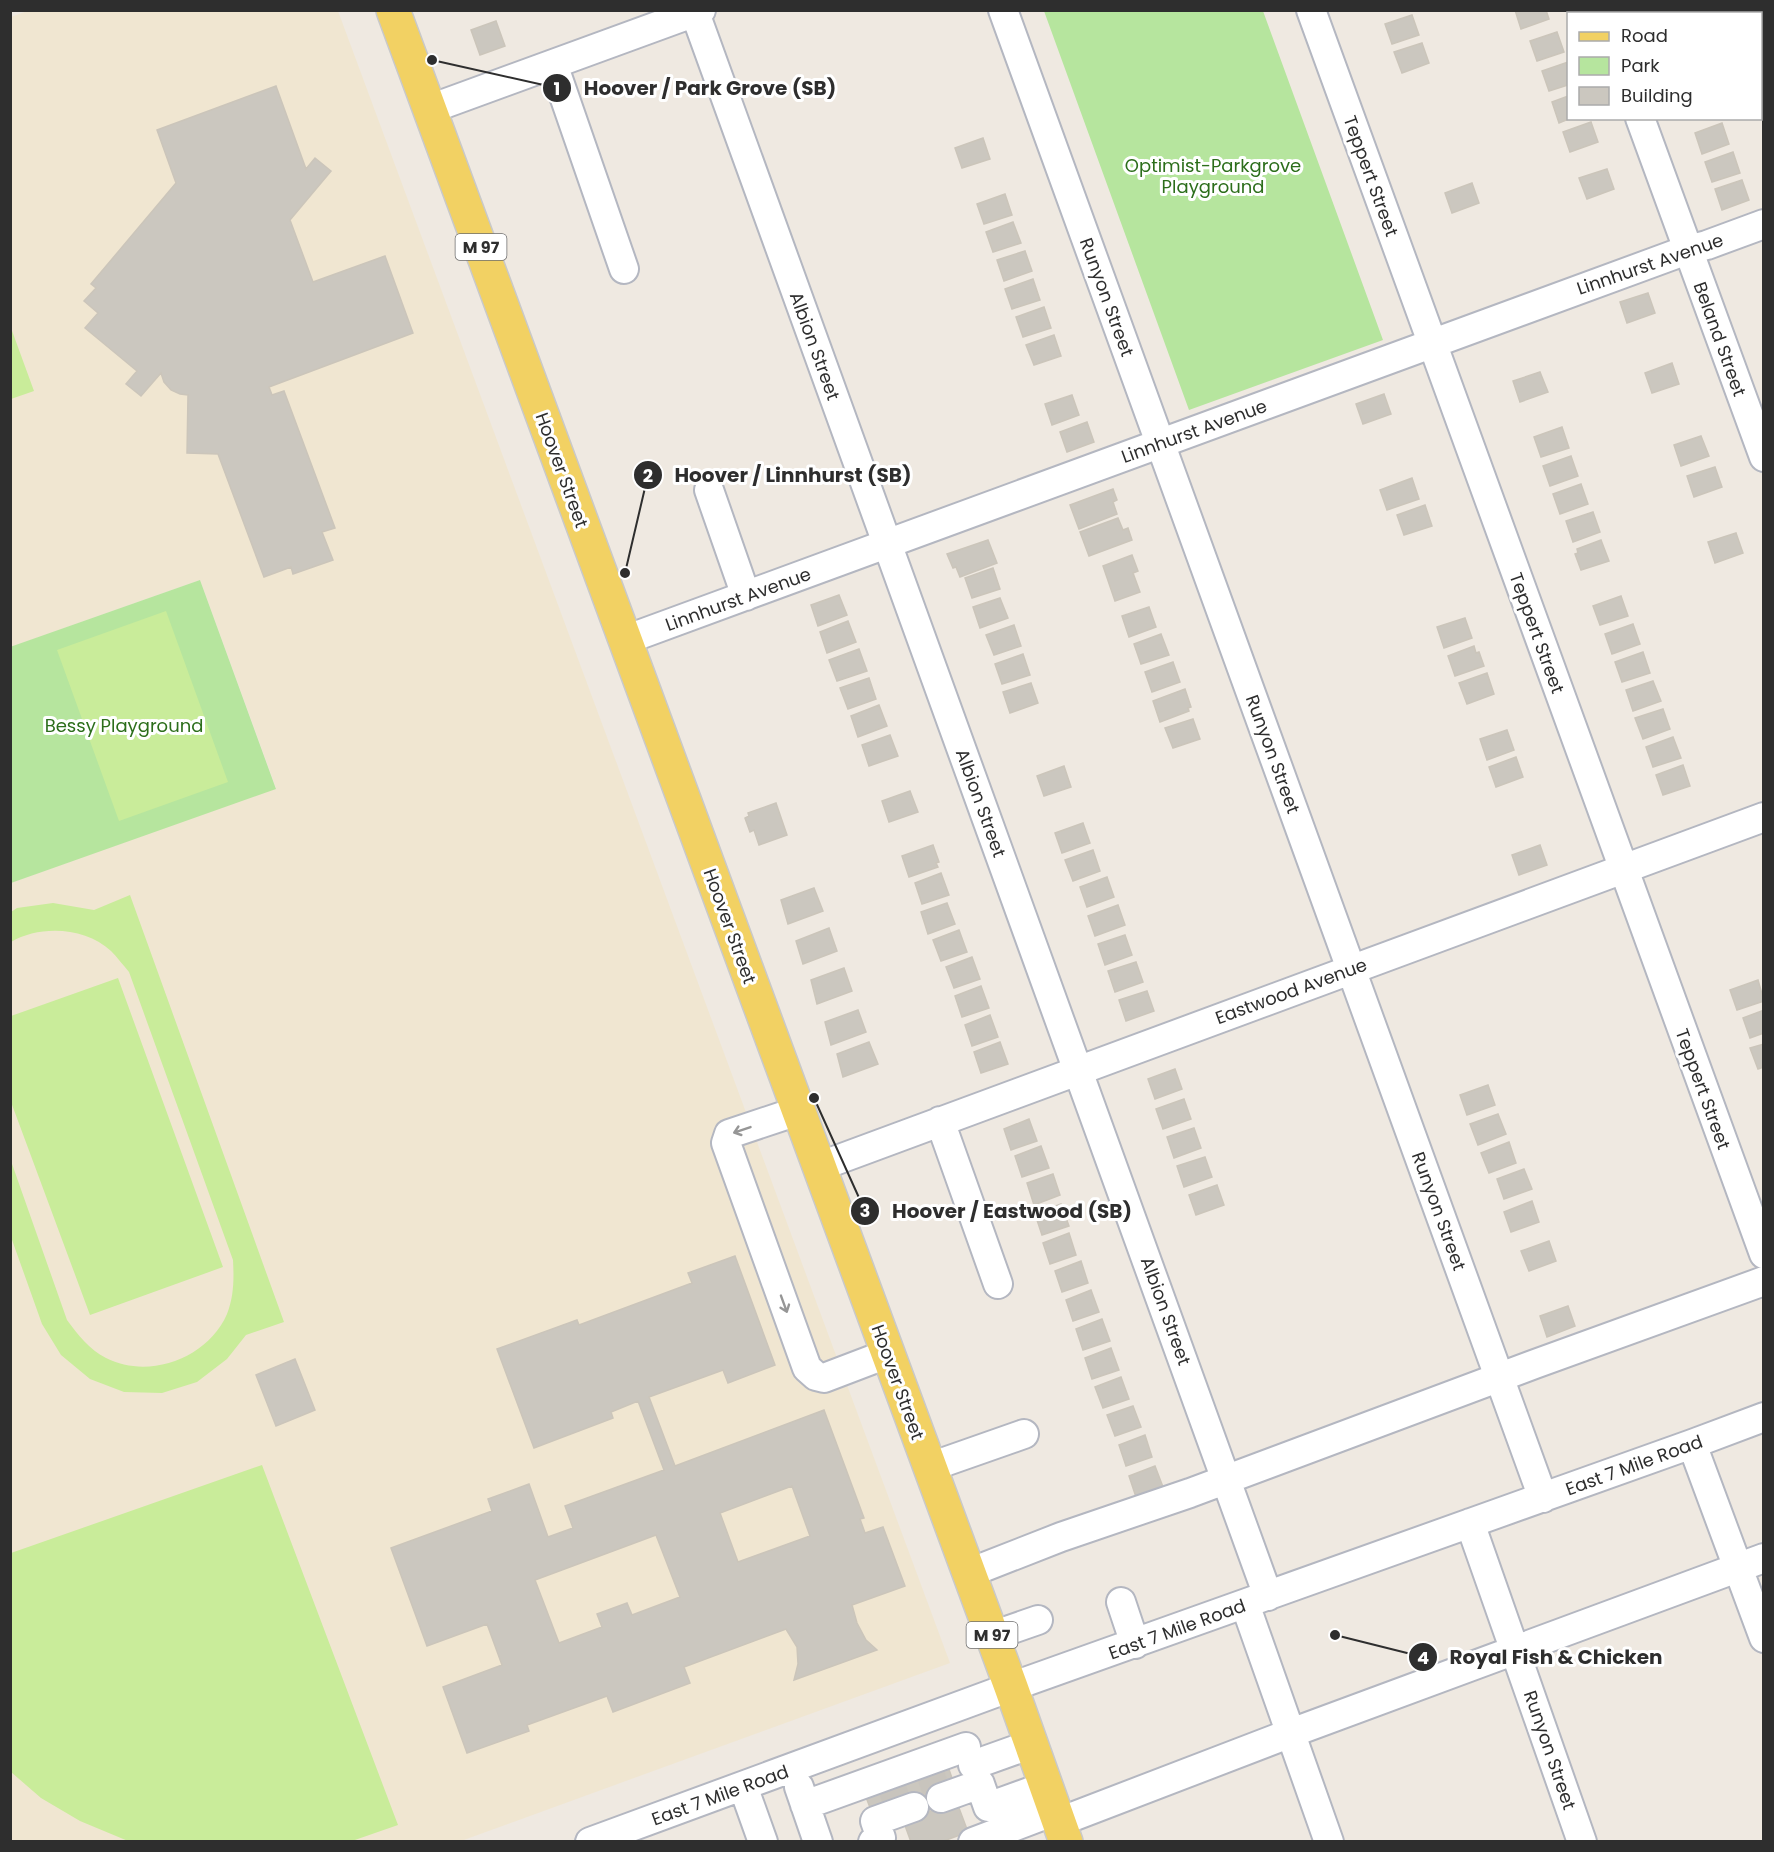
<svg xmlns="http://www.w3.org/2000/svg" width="1774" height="1852" viewBox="0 0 1774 1852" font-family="Poppins,sans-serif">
<rect width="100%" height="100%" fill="#efe9e1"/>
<path fill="#f0e6d1" d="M30 10 338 11 950 1663 461 1841H11L10 883 276 788 200 580 11 647V17Z"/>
<path fill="#b6e59e" d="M1044 11H1263L1383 340 1189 410Z
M200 580 276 789 11 883 10 647Z"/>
<path fill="#c9ec9a" d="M11 328 34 391 11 399 10 328Z
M166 611 228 782 119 821 57 650Z
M130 895 284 1322 246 1335 227 1359 197 1382 162 1393 124 1392 90 1379 61 1355 42 1324 11 1237V1161L67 1320C78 1335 89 1349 106 1358 149 1380 208 1358 227 1314 234 1296 234 1279 233 1260L129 972C123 965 117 957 111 951 85 927 40 925 11 942V912L17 908 53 903 94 910Z
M118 978 223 1267 90 1315 11 1102V1016Z
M262 1465 398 1825 352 1841H128L80 1821 41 1798 11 1772V1553Z"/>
<path fill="#cbc7bf" stroke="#cbc5ba" stroke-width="1.5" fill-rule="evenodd" d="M1515 10H1546L1549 19 1521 29Z
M1656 10H1687L1688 14H1657Z
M1412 15 1419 35 1392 44 1385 24Z
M496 21 505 46 480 55 471 30Z
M1557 32 1564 52 1537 61 1530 41Z
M1422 43 1429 63 1402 73 1394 52Z
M1568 62V85L1549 91 1542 71Z
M276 86 306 169 315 158 331 171 290 220 313 282 385 256 413 333 269 387 272 395 284 391 335 528 322 532 333 560 293 574 291 567 264 577 218 454 187 453 188 395 180 394 171 390 164 382 161 373 141 396 126 384 137 371 85 328 98 313 84 301 96 288 91 284 176 183 157 130Z
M1568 96V118H1571L1559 123 1552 102Z
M1591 122 1598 142 1570 152 1563 132Z
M1722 123 1729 144 1702 154 1695 133Z
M983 138 990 159 962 168 955 148Z
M1733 152 1740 173 1712 182 1705 162Z
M1607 169 1614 189 1587 199 1579 178Z
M1742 180 1749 200 1722 210 1715 189Z
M1472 183 1479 203 1452 213 1445 193Z
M1005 194 1012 215 984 224 977 204Z
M1013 222 1021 243 993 252 986 232Z
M1025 251 1032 271 1004 281 997 260Z
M1033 279 1040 300 1012 309 1005 289Z
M1648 293 1655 313 1627 323 1620 302Z
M1044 307 1051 328 1023 337 1016 317Z
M1054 335 1061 356 1034 365 1026 345Z
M1672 363 1679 384 1652 393 1645 373Z
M1540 372 1548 392 1520 402 1513 381Z
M1384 394 1391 414 1363 424 1356 404Z
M1072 395 1079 415 1052 425 1045 404Z
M1087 422 1094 442 1067 452 1060 432Z
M1562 427 1569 448 1541 457 1534 437Z
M1701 436 1709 456 1681 466 1674 445Z
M1571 456 1578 476 1550 486 1543 466Z
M1715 467 1722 487 1694 497 1687 476Z
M1412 478 1419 499 1387 510 1380 490Z
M1581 484 1588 504 1560 514 1553 494Z
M1113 489 1117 500 1113 502 1117 514 1079 529 1070 505Z
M1425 505 1432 526 1404 535 1397 515Z
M1593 512 1600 532 1573 542 1566 521Z
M1118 518 1123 530 1128 528 1132 540 1089 556 1080 532Z
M1736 533 1743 553 1715 563 1708 542Z
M988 540 997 563 960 577 956 567 953 568 947 554Z
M1601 540 1609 561 1581 570 1575 554 1578 553 1577 549Z
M1132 555 1138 571 1133 573 1140 592 1115 601 1103 566Z
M993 568 1000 589 972 598 965 578Z
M839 595 847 615 818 626 811 605Z
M1621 596 1628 616 1600 625 1593 606Z
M1000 598 1008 618 980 628 973 607Z
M1149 607 1156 627 1129 637 1122 616Z
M1465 618 1472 638 1444 648 1437 627Z
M848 621 856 642 827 653 820 632Z
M1633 624 1640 644 1612 654 1605 634Z
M1014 625 1021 646 994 655 986 635Z
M1161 634 1169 655 1141 664 1134 644Z
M1474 646 1476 653 1479 652 1484 666 1455 676 1448 656Z
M859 649 867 671 837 681 829 660Z
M1643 652 1650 673 1622 682 1615 662Z
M1023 654 1030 675 1002 684 995 664Z
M1173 662 1180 682 1152 692 1145 672Z
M1487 673 1494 694 1467 704 1459 683Z
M869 678 876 699 848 709 840 688Z
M1653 681 1661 701 1633 711 1626 690Z
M1031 683 1038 703 1010 713 1003 692Z
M1185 689 1191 707 1188 708 1189 711 1160 722 1153 701Z
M879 705 887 726 858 737 851 716Z
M1663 709 1670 729 1643 739 1635 718Z
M1193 719 1200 739 1173 748 1165 728Z
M1507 730 1514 750 1487 760 1480 739Z
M890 735 898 756 869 766 862 745Z
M1673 737 1681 758 1653 767 1646 747Z
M1516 757 1523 777 1496 787 1489 767Z
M1683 765 1690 786 1663 795 1656 775Z
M1064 766 1071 787 1044 796 1037 776Z
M910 791 918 812 889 822 882 801Z
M776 803 787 835 759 845 754 830 750 832 745 818 749 816 748 813Z
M1083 823 1090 843 1062 853 1055 833Z
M933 845 939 862 936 863 938 867 909 877 902 856Z
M1540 845 1547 865 1519 875 1512 855Z
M1093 850 1100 871 1073 881 1065 860Z
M941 873 949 895 922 904 915 883Z
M1107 877 1114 897 1087 907 1080 887Z
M814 888 823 911 788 924 781 900Z
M947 903 955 924 928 934 921 912Z
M1118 905 1125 925 1095 936 1088 916Z
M829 928 837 951 803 964 796 941Z
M959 930 967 952 941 961 933 940Z
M1125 935 1132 955 1105 965 1098 944Z
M972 957 980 979 954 988 946 967Z
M1136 962 1143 982 1115 992 1108 971Z
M844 968 852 991 817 1004 811 980Z
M1758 980 1764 1001 1737 1010 1730 990Z
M981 986 989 1008 962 1017 955 996Z
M1147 991 1154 1011 1126 1021 1119 1000Z
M858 1010 866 1032 831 1045 825 1022Z
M1764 1010V1033L1750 1038 1743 1018Z
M990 1015 998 1037 972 1046 965 1025Z
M869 1042 878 1064 843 1077 837 1054Z
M1000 1042 1008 1064 981 1073 974 1052Z
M1764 1044V1067L1758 1069 1750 1048Z
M1175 1069 1182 1089 1155 1099 1148 1079Z
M1488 1085 1495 1105 1467 1115 1460 1095Z
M1184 1099 1191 1119 1163 1129 1156 1109Z
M1498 1114 1506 1134 1478 1145 1470 1124Z
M1029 1119 1037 1141 1011 1150 1004 1129Z
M1194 1128 1201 1148 1174 1158 1167 1137Z
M1509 1142 1516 1163 1489 1173 1481 1153Z
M1041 1146 1049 1168 1022 1177 1015 1156Z
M1205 1157 1212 1177 1184 1187 1177 1166Z
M1524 1169 1532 1189 1504 1199 1497 1179Z
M1053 1174 1060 1195 1034 1205 1027 1183Z
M1217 1185 1224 1205 1196 1215 1189 1195Z
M1532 1201 1539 1222 1511 1232 1504 1212Z
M1061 1204 1069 1226 1042 1235 1035 1214Z
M1069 1233 1076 1255 1050 1264 1043 1243Z
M1549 1241 1556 1261 1529 1271 1521 1251Z
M735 1256 775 1365 728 1383 723 1370 649 1397 675 1466 824 1410 864 1518 860 1519 865 1533 883 1527 905 1586 852 1605 857 1623 866 1640 877 1650 794 1680 798 1664 797 1647 786 1629 684 1667 690 1683 613 1712 607 1696 527 1725 529 1731 467 1753 443 1687 502 1665 487 1624 427 1646 391 1548 492 1511 488 1499 529 1484 548 1537 573 1528 565 1506 664 1470 638 1401 611 1412 613 1418 534 1448 497 1349 577 1320 579 1325 692 1283 688 1273ZM792 1486 810 1536 738 1562 720 1513ZM656 1535 680 1597 632 1615 627 1603 597 1614 602 1627 559 1643 535 1580Z
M1081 1261 1088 1283 1062 1292 1055 1271Z
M1091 1290 1099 1312 1073 1321 1066 1300Z
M1568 1306 1575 1326 1547 1337 1540 1316Z
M1102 1319 1110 1341 1083 1350 1076 1329Z
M1111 1348 1119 1370 1092 1379 1085 1358Z
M295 1359 315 1410 276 1426 256 1375Z
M1121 1377 1129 1399 1103 1408 1095 1387Z
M1133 1406 1141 1427 1115 1436 1107 1415Z
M1145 1435 1152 1457 1126 1466 1119 1445Z
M1155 1466 1163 1487 1136 1497 1129 1476Z
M945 1758 953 1781 944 1807 917 1816 871 1810 862 1787Z
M956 1800 968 1832 941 1842H911L903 1820Z"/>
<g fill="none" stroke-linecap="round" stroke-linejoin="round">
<path stroke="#c8c4bd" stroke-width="28" stroke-dasharray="28 14" stroke-linecap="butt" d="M927 1764 939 1799
M888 1778 897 1801"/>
<defs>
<path id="minor" d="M694 10 1268 1596
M1003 10 1543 1498
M1311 10 1764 1254
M1601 10 1602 14
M553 64 624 269
M430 109 701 10
M1640 118 1764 457
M709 490 746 596
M625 640C980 512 1333 379 1687 250L1707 245 1764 224
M798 1111 729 1134 726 1143 807 1368 816 1376 824 1378 887 1354
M940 1121 998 1284
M818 1167 1764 817
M1692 1444 1764 1638
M930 1467 1024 1434
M1470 1523 1582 1842
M969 1573 1061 1537 1190 1493 1535 1364 1764 1281
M1121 1602 1135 1644
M1245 1604 1329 1842
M992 1636 1038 1620
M973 1765 1032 1744
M743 1786 763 1842
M799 1787 818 1842
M941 1798 980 1784 988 1807 1046 1786
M805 1805 966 1747
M1059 1822 1291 1733 1764 1558
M590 1842 1011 1687 1692 1444 1764 1417
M873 1842 881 1838 875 1821 914 1807
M973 1842 1055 1811"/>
<path id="major" d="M393 10 1011 1687 1066 1842"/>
</defs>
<use href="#minor" stroke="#b4b7c1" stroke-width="32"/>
<use href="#major" stroke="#c9c9c9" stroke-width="36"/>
<use href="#minor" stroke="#fff" stroke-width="28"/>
<use href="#major" stroke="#f2d163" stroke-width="33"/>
</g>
<defs><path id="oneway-shaft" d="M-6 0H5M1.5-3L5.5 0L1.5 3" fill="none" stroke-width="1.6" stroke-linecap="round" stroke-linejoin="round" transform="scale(1.5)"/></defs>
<g stroke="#969696">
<use href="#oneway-shaft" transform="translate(742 1130) rotate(161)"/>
<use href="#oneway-shaft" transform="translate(784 1304) rotate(70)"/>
</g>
<g text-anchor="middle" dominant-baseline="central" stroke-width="6" stroke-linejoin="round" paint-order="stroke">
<g fill="#fff" stroke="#6d6d6d" stroke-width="1.5">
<rect x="455.5" y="234" width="51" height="26" rx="4.5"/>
<rect x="966.5" y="1622" width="51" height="26" rx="4.5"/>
</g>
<g font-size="16" font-weight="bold" fill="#2e2e2e">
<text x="481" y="247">M 97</text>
<text x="992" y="1635">M 97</text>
</g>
<g font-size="18" fill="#2c6e1b" stroke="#fff">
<text x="1213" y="165">Optimist-Parkgrove<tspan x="1213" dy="21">Playground</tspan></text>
<text x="124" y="725">Bessy Playground</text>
</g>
<g font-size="18" fill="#2e2e2e" stroke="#fff">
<text transform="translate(1371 176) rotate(70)">Teppert Street</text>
<text transform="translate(1650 264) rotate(-19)">Linnhurst Avenue</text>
<text transform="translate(1107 297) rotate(70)">Runyon Street</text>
<text transform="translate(1720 339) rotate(70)">Beland Street</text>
<text transform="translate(815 346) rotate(70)">Albion Street</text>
<text transform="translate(1194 431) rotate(-20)">Linnhurst Avenue</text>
<text transform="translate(562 470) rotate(70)">Hoover Street</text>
<text transform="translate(738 599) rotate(-20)">Linnhurst Avenue</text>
<text transform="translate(1537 633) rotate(70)">Teppert Street</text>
<text transform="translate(1273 754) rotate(70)">Runyon Street</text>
<text transform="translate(981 803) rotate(70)">Albion Street</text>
<text transform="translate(730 926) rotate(70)">Hoover Street</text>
<text transform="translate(1291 991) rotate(-20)">Eastwood Avenue</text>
<text transform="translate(1703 1089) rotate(70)">Teppert Street</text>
<text transform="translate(1439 1211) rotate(70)">Runyon Street</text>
<text transform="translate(1166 1311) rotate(70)">Albion Street</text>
<text transform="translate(898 1382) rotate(70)">Hoover Street</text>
<text transform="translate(1634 1465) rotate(-20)">East 7 Mile Road</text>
<text transform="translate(1177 1629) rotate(-20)">East 7 Mile Road</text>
<text transform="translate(1550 1750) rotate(71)">Runyon Street</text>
<text transform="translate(720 1795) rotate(-20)">East 7 Mile Road</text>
</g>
</g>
<path fill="none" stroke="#2e2e2e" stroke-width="2" d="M432 60L557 88M625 573L648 475M814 1098L865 1211M1335 1635L1423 1657"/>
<g fill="#2e2e2e" stroke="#fff" stroke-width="2">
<circle cx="432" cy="60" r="6"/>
<circle cx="625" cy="573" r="6"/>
<circle cx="814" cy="1098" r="6"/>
<circle cx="1335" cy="1635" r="6"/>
<circle cx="557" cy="88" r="15"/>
<circle cx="648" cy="475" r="15"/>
<circle cx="865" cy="1211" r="15"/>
<circle cx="1423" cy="1657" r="15"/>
</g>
<g font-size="18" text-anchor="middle" font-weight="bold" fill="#fff">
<text x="557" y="95">1</text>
<text x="648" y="482">2</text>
<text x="865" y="1217">3</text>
<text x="1423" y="1664">4</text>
</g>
<g font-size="20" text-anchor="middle" font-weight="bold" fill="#2e2e2e" stroke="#fff" stroke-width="6" stroke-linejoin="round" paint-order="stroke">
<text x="710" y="95">Hoover / Park Grove (SB)</text>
<text x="793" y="482">Hoover / Linnhurst (SB)</text>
<text x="1012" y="1218">Hoover / Eastwood (SB)</text>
<text x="1556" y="1664">Royal Fish &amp; Chicken</text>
</g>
<rect width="1774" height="1852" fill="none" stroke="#2e2e2e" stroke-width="24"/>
<rect x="1567" y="12" width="195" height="108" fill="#ffffff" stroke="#ababab" stroke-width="1.5"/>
<rect x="1579" y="32" width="30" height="9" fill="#f2d163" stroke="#ababab" stroke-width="1.5"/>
<text x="1621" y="42" font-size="18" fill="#2e2e2e">Road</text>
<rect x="1579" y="57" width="30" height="18" fill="#b6e59e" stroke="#ababab" stroke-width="1.5"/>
<text x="1621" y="72" font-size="18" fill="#2e2e2e">Park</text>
<rect x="1579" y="87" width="30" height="18" fill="#cbc7bf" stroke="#ababab" stroke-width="1.5"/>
<text x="1621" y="102" font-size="18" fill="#2e2e2e">Building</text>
</svg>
